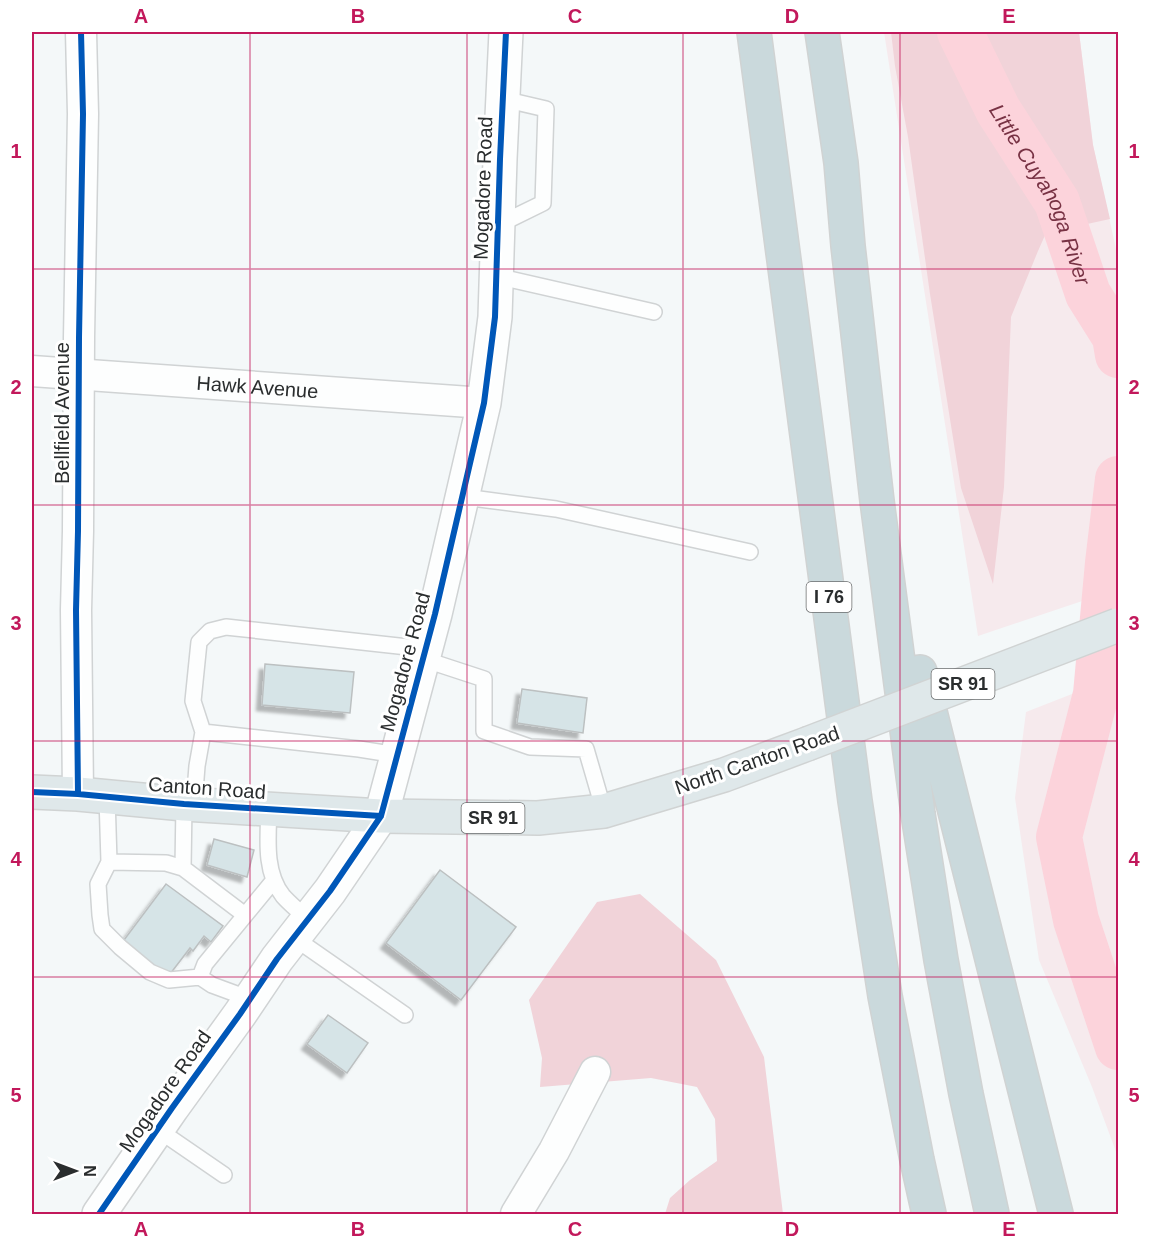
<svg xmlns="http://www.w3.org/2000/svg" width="1150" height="1246" viewBox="0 0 1150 1246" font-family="Helvetica,sans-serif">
<defs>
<filter id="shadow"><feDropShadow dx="-5.5" dy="5.5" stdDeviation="1.5" flood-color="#0004"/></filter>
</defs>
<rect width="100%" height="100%" fill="#f4f8f9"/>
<path fill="#f6eaed" d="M884 32H1079L1093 145 1118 258V589L978 636Z
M1118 676V1157L1092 1087 1039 960 1015 798 1026 712Z"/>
<path fill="#f1d3d9" d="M891 32H1079L1093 145 1110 219 1046 233 1038 251 1011 317 1004 487 993 584 961 488 930 294 908 137 895 66Z
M640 894 716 960 764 1057 783 1214H665L670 1198 690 1180 717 1161 715 1119 697 1087 651 1078 540 1087 542 1058 529 1000 597 902Z"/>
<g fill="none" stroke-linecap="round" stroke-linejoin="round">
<g stroke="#fcd3db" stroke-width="46">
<path id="s1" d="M960 32 998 110 1057 202 1088 294 1115 337 1118 355"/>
<path d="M1118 479 1108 563 1096 694 1059 837 1076 920 1118 1047"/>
</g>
</g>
<path fill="#d6e4e7" stroke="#bcc0c1" stroke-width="1.5" filter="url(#shadow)" d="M265 664 354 672 350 713 262 705Z
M522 689 587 698 583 733 517 723Z
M214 839 254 850 247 877 207 865Z
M440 870 516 927 461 1000 386 943Z
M166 884 223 926 211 942 204 936 193 951 190 948 167 978 121 944Z
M328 1015 368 1043 347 1073 307 1044Z"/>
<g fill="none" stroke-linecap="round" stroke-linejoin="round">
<defs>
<path id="lane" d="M498 225 543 203 546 109 503 99
M496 276 654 312
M464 497 556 509 750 552
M423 659 484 679V731L530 747 586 749 604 811
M397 755 359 749 203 732 193 701 199 642 210 631 226 627 426 649
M107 797 109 862 166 863 183 868 245 915
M194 804 197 766 203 732
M269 809C268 838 264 872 283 896 290 904 299 911 307 919
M109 862 98 884 100 915 102 929 120 947 150 972 169 980 200 977
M183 868 184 804
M293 937 405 1015
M250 999 212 985 200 977 205 964 274 880
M157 1129 224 1175"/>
<g id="street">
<path id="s2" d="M32 371 484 403"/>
<path d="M78 794 76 610 78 531 79 338 83 114 81 32"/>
<path d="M516 1214 554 1151 595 1072"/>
</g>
<path id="secondary" d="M99 1214 172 1108 240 1014 277 959 330 891 381 816 435 614 484 403 495 317 500 159 506 32"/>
<path id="primary" d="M32 792 78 794 184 804 381 816 538 818 604 811 724 775 807 744"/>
<path id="highway" d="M754 32 855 801 885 996 917 1160 929 1214
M822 32 841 163 848 246 877 501 918 814 941 960 966 1094 992 1214
M920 672 1056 1214"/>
</defs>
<use href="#lane" stroke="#d0d3d4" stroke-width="18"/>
<use href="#street" stroke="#d0d3d4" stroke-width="33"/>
<use href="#secondary" stroke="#d0d3d4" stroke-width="36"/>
<use href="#primary" stroke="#d0d3d3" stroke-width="36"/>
<use href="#highway" stroke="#d0d3d3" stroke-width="36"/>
<use href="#lane" stroke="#fdfefe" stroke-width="15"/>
<use href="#street" stroke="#fdfefe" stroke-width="30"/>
<use href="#secondary" stroke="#fdfefe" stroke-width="33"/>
<use href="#primary" stroke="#dfe8ea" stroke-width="33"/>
<use href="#highway" stroke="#cad9dc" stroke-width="33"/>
<defs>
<path id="primary-bridge" d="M807 744 1118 625"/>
</defs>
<use href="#primary-bridge" stroke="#d0d3d3" stroke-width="36" stroke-linecap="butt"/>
<use href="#primary-bridge" stroke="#dfe8ea" stroke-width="33"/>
<defs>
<path id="cycleway" d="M32 792 78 794 184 804 381 816
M78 794 76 610 78 531 79 338 83 114 81 32
M99 1214 172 1108 240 1014 277 959 330 891 381 816 435 614 484 403 495 317 500 159 506 32"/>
</defs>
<use href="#cycleway" stroke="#fff" stroke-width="10"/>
<use href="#cycleway" stroke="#0057b8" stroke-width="6"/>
</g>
<path fill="none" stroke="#c2185b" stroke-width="1.5" stroke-opacity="0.55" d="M250 32V1214M467 32V1214M683 32V1214M900 32V1214M32 269H1118M32 505H1118M32 741H1118M32 977H1118"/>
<g text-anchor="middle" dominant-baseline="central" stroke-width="6" stroke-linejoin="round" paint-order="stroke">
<g fill="#fff" stroke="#6a6c6d" stroke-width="1.5">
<rect x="806.5" y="582" width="45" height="30" rx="4.5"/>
<rect x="931.5" y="669" width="63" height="30" rx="4.5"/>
<rect x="461.5" y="803" width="63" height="30" rx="4.5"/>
</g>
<g font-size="18" font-weight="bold" fill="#2a2d2e">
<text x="829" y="597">I 76</text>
<text x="963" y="684">SR 91</text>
<text x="493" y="818">SR 91</text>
</g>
<g font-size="20" fill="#2a2d2e" stroke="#fff">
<text transform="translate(483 188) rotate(-88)">Mogadore Road</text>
<text stroke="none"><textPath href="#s2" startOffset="226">Hawk Avenue</textPath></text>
<text transform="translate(62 413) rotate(-90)">Bellfield Avenue</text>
<text transform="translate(405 662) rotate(-75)">Mogadore Road</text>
<text transform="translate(757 760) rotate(-19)">North Canton Road</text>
<text transform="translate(207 788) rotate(4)">Canton Road</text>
<text transform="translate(165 1091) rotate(-55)">Mogadore Road</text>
</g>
<g font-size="21" font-style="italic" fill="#783244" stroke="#fff">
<text stroke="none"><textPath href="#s1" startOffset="182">Little Cuyahoga River</textPath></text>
</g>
</g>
<rect width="1150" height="1246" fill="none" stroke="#ffffff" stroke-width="66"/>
<g transform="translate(75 1171) rotate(90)" stroke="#ffffff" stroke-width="4.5" paint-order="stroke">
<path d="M0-4.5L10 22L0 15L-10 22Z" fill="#2a2d2e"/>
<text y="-9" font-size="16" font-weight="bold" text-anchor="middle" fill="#2a2d2e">N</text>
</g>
<rect x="33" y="33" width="1084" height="1180" fill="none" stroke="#c2185b" stroke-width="2"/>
<g font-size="20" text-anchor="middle" font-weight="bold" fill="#c2185b">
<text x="141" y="23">A</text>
<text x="358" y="23">B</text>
<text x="575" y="23">C</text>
<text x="792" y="23">D</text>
<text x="1009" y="23">E</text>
<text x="16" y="158">1</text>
<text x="1134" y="158">1</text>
<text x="16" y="394">2</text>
<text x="1134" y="394">2</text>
<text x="16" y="630">3</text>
<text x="1134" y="630">3</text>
<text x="16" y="866">4</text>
<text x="1134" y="866">4</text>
<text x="16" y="1102">5</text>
<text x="1134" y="1102">5</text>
<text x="141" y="1236">A</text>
<text x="358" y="1236">B</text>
<text x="575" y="1236">C</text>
<text x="792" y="1236">D</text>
<text x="1009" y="1236">E</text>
</g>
</svg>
